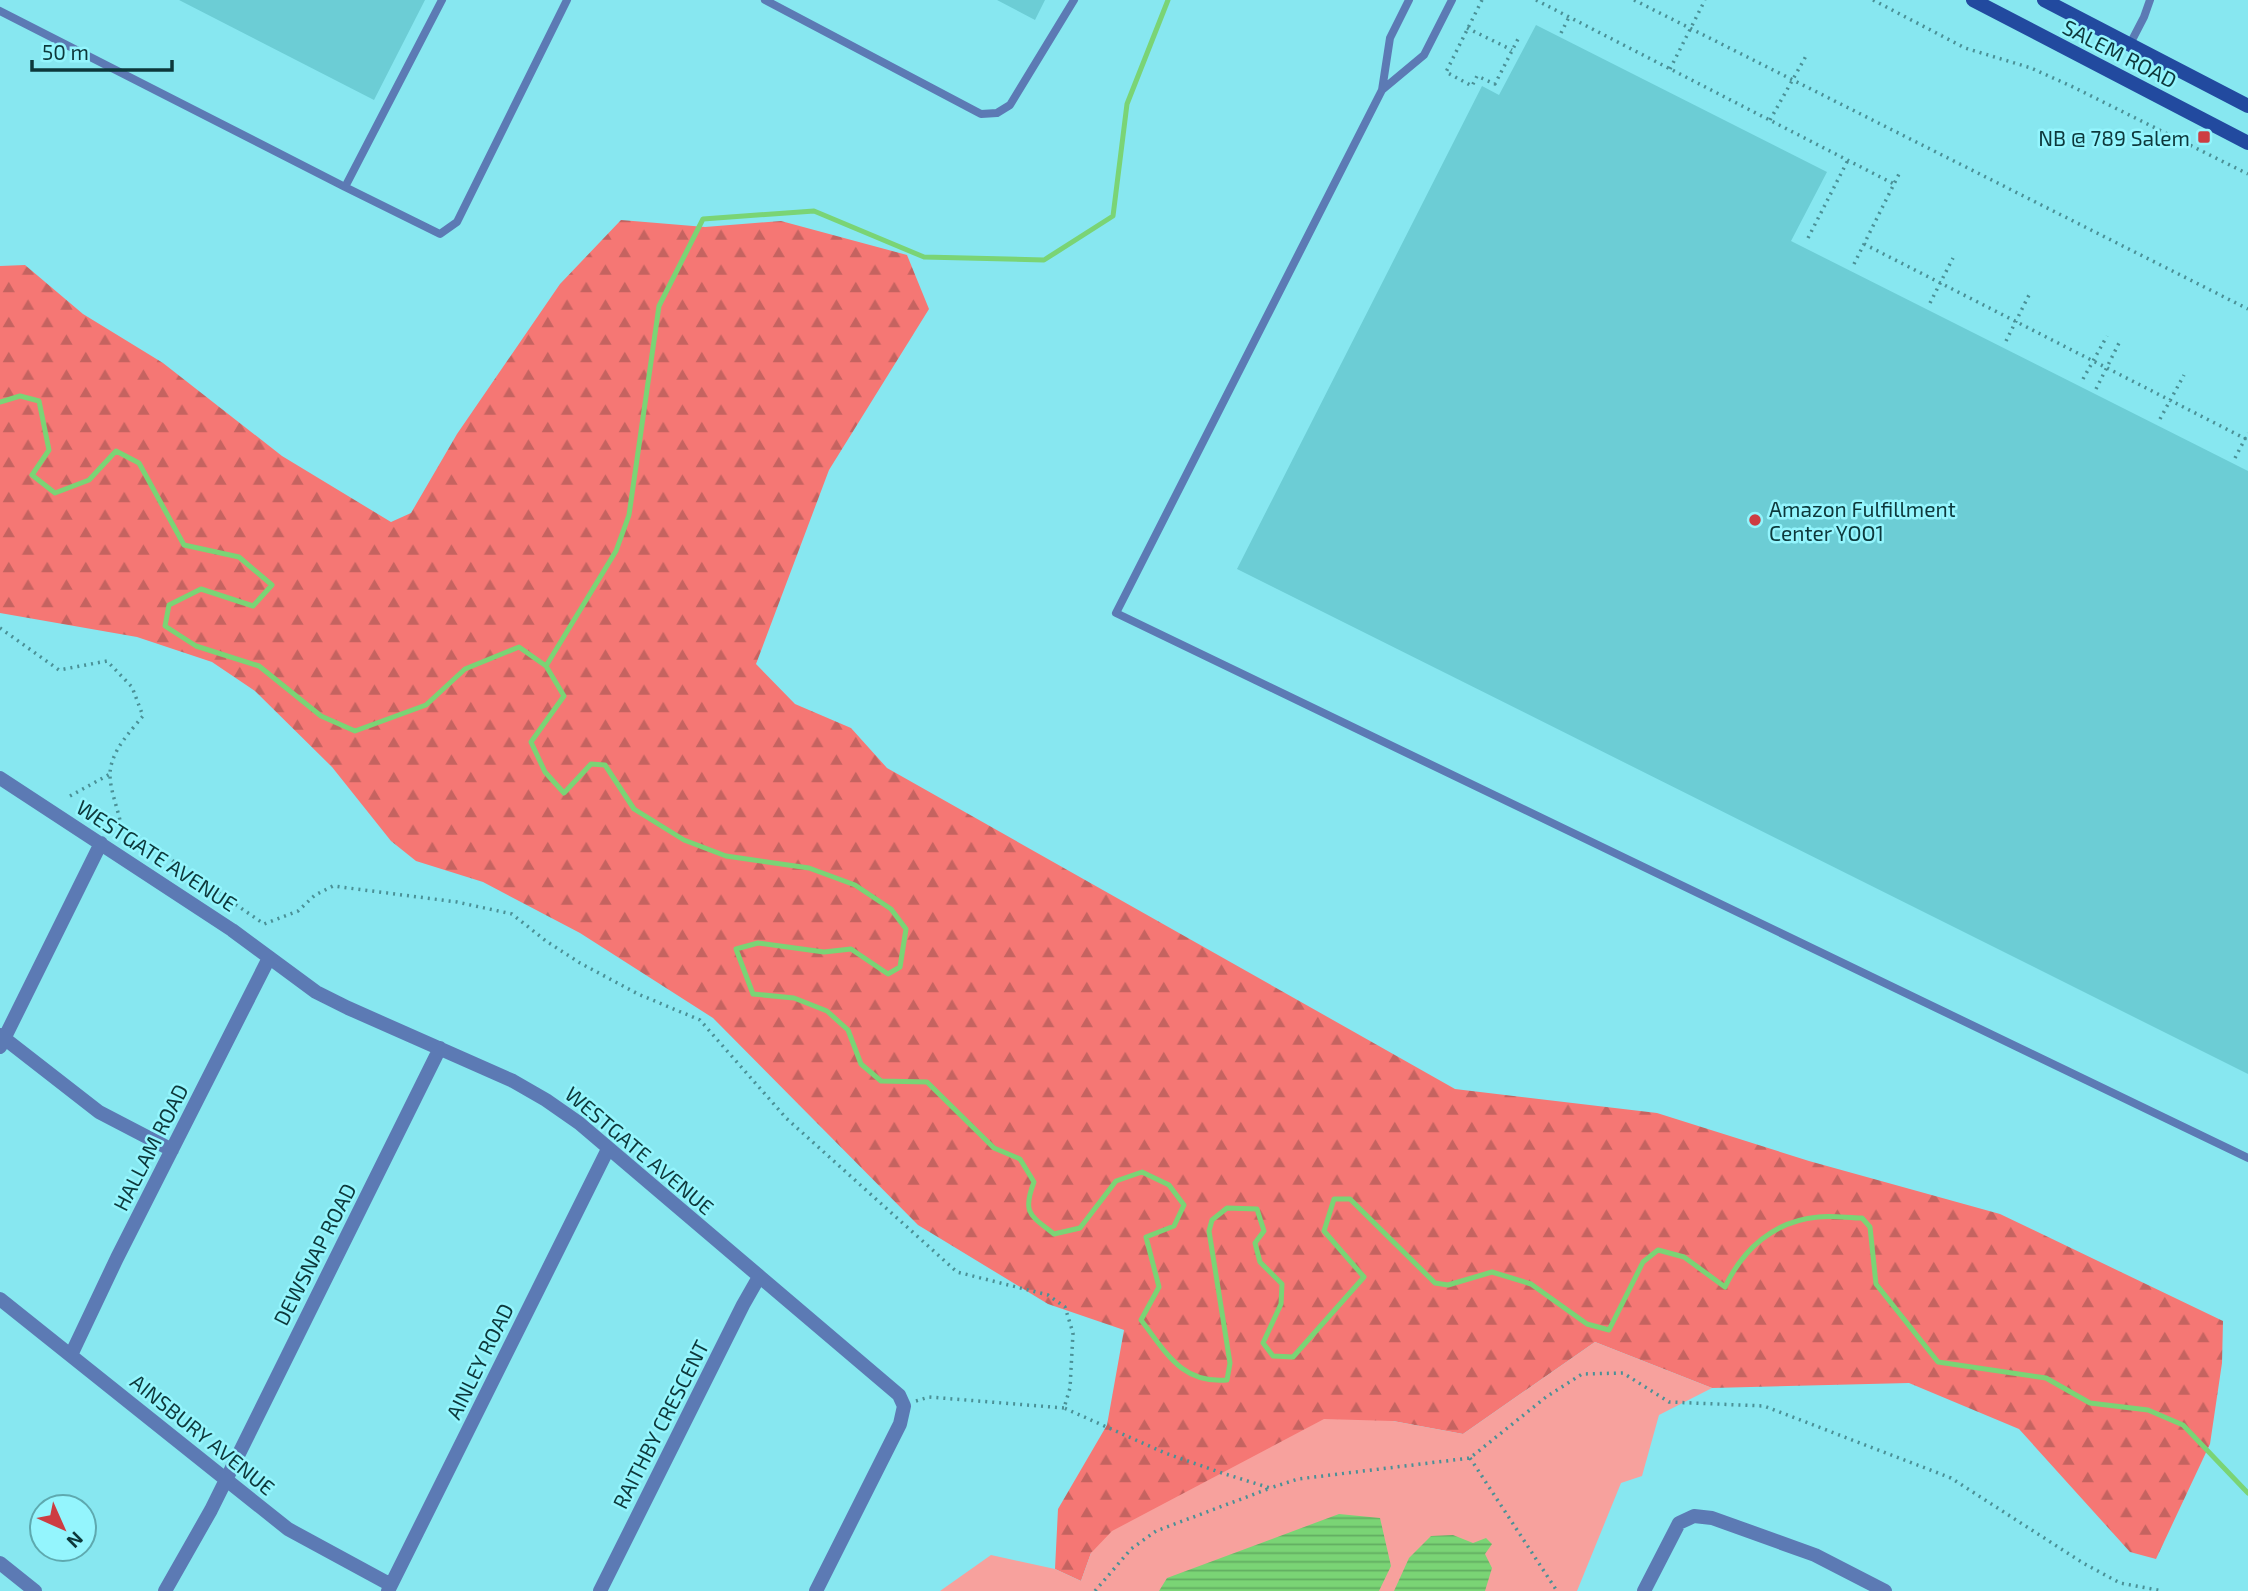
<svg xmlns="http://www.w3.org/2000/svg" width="2248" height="1591" viewBox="0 0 2248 1591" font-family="'Exo 2',sans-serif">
<defs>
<pattern id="forest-firs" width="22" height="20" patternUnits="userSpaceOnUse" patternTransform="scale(1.75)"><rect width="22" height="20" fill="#f57774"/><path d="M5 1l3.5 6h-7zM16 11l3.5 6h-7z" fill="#c56360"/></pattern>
<pattern id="water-rules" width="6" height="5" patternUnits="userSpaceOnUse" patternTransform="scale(1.75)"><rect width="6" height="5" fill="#7ad475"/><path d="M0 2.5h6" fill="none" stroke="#62ad61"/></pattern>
</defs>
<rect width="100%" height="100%" fill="#87e7f0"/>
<path fill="url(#forest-firs)" d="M621 220 705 227 781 221 907 255 929 309 829 470 756 664 795 704 851 728 887 768 1455 1089 1657 1113 1809 1161 2000 1214 2223 1321 2222 1363 2210 1444 2156 1559 2130 1552 2019 1429 1909 1383 1712 1388 1595 1342 1463 1434 1393 1421 1091 1553 1081 1581 1055 1569 1058 1509 1107 1425 1124 1330 1048 1304 918 1225 713 1018 580 933 483 882 416 861 391 841 332 767 255 691 212 662 137 637 0 613V266L25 265 83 314 163 363 282 456 391 522 411 513 457 434 560 284Z"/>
<path fill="#f7a19d" d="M1595 1342 1712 1388 1659 1415 1642 1476 1621 1483 1577 1591H940L991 1555 1055 1569 1081 1581 1091 1553 1112 1531 1324 1419 1393 1421 1463 1434Z"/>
<path fill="url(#water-rules)" d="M1339 1514 1380 1518 1391 1566 1379 1591H1159L1167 1578Z
M1453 1535 1473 1543 1486 1538 1492 1544 1485 1554 1492 1568 1485 1591H1394L1409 1558 1431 1536Z"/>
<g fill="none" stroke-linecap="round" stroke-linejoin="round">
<path stroke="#7ad475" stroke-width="5" d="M0 402 20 396 39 401 49 450 32 475 55 493 89 480 116 451 139 463 184 545 239 557 272 585 253 606 201 589 169 605 165 626 196 646 259 666 321 716 355 731 426 705 465 669 519 647 546 666 564 696 531 742 545 772 564 793 591 764 605 765 634 809 684 840 726 856 809 868 855 885 891 909 906 929 900 967 888 974 851 949 824 952 758 943 736 949 753 994 794 998 827 1011 848 1030 861 1064 881 1081 927 1082 994 1148 1020 1159 1034 1182C1022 1213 1030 1215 1054 1234L1080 1228 1116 1181 1142 1172 1169 1185 1184 1205 1174 1226 1146 1237 1159 1287 1141 1320C1166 1352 1181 1384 1227 1380L1230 1363 1209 1231 1212 1220 1227 1208 1257 1209 1264 1231 1255 1243 1260 1262 1282 1284 1281 1304 1263 1343 1273 1356 1293 1357 1364 1277 1324 1231 1334 1199H1350L1435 1283 1448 1285 1492 1272 1531 1284 1587 1324 1609 1330 1643 1262 1658 1250 1684 1257 1725 1287C1743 1249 1774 1221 1818 1217 1832 1215 1848 1218 1862 1218L1870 1227 1876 1284 1938 1362 2046 1378 2090 1403 2148 1410 2183 1425 2248 1493
M546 666 616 551 629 515 659 306 703 219 814 211 924 257 1044 260 1113 216 1127 104 1168 0"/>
</g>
<path fill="#6ccdd5" d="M179 0H425L374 100Z
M997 0H1045L1035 20Z
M1536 25 1827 172 1791 241 2248 471V1074L1237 569 1482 86 1499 95Z"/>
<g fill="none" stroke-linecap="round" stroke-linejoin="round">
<path stroke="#4a9096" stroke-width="3.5" stroke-dasharray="2 5" stroke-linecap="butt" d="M1482 0 1446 72 1472 86 1477 76 1495 84 1518 39
M1536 0 1894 184
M1634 0 2248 309
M1873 0 1965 48 2031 68 2071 86 2248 174
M1467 28 1512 50
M1561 33 1569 17
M1670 69 1705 0
M1770 120 1806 56
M1808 238 1848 160
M1864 244 2248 440
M1854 264 1900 172
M1930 303 1953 258
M2006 341 2030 293
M2083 379 2107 336
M2096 389 2119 343
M2160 419 2184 375
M2235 458 2248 433
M0 628 59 670 107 661 132 687 143 716C130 732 110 752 110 775 110 790 118 809 121 825L264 924 298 911 315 895 333 886 457 902 512 914 546 941 580 963 638 994 700 1020 786 1118 957 1272 1048 1295 1065 1307 1073 1333 1070 1388 1064 1408 1165 1453 1222 1473 1270 1488 1298 1479 1470 1458 1546 1397 1582 1374 1623 1373 1669 1402 1764 1406 1951 1478 2083 1563 2120 1583 2163 1591
M70 796 110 774
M916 1401 929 1397 1064 1408
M1470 1458 1557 1591
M1095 1591 1131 1549 1156 1531 1268 1489"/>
<path stroke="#5c7ab4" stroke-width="8" d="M765 0 981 114 997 113 1010 105 1074 0
M1409 0 1390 38 1382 90 1116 613 2248 1158
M0 11 345 187 442 0
M2130 44 2144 17 2150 0
M1382 90 1424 55 1452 0
M345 187 440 234 457 222 567 0"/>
<path stroke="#5c7ab4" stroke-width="14" d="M0 778 232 930 316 992 348 1008 513 1081 546 1100 579 1123 899 1395 904 1406 900 1424 816 1591
M0 1035 99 1112 172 1150
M0 1047 101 843
M0 1299 288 1529 391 1585
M71 1355 117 1258 269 958
M0 1563 35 1591
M165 1591 211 1510 440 1048
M388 1591 608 1149
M600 1591 743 1305 759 1277
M1644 1591 1679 1523 1694 1516 1712 1518 1815 1555 1885 1591"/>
<path stroke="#224a9f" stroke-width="14" d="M1973 0 2248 143
M2044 0 2248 106"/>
</g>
<g fill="#cd3d42" stroke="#94f5fd" stroke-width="2.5">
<rect x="2197" y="130" width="14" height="14" rx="3.5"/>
<circle cx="1755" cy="520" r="7"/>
</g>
<g text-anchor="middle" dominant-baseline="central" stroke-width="5" stroke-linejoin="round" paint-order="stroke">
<g font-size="21" fill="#0d383b" stroke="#94f5fd">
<text transform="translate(2120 53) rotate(27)">SALEM ROAD</text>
<text transform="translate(157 855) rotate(33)">WESTGATE AVENUE</text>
<text transform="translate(150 1147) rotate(-63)">HALLAM ROAD</text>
<text transform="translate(640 1150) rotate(40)">WESTGATE AVENUE</text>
<text transform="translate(314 1254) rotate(-63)">DEWSNAP ROAD</text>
<text transform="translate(479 1361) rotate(-64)">AINLEY ROAD</text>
<text transform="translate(660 1424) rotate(-63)">RAITHBY CRESCENT</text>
<text transform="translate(203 1434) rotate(39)">AINSBURY AVENUE</text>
</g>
<g font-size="21" fill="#0d383b" stroke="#94f5fd" text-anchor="end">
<text x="2190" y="137">NB @ 789 Salem</text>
<text x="1769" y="508" text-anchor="start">Amazon Fulfillment<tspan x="1769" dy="24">Center YOO1</tspan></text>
</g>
</g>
<g transform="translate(63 1528) rotate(135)"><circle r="33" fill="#94f5fd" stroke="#5ea9af" stroke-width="2"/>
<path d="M0-5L12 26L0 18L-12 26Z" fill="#cd3d42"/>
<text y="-10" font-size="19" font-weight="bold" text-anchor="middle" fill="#0d383b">N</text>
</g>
<path d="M32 60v10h140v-10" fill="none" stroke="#0d383b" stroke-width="3.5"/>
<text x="42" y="60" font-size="21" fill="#0d383b" stroke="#94f5fd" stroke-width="5" paint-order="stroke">50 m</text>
</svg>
